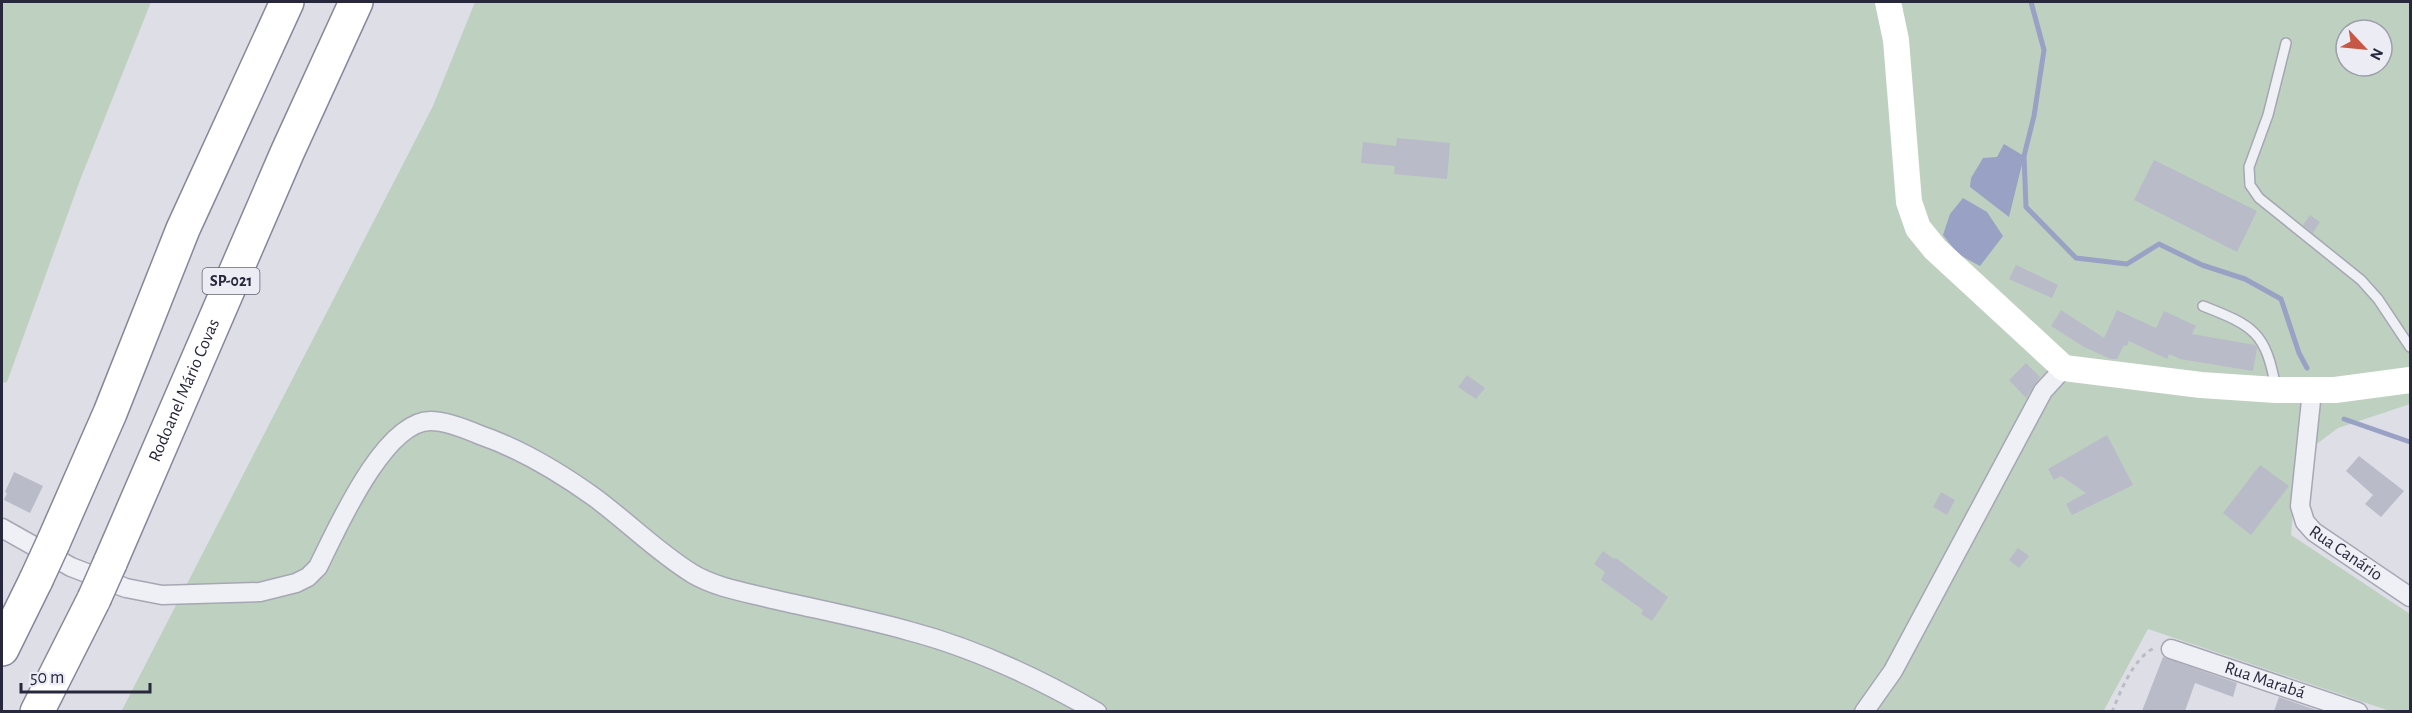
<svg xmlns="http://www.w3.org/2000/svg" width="2412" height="713" viewBox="0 0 2412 713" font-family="'Alegreya Sans',sans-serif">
<rect width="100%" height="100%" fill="#dddee6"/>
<path fill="#bed0bf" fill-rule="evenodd" d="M2 2H151L80 180 7 382 2 383Z
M475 2H2410V404L2338 428 2302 455 2295 489 2291 535 2410 614V711H2390L2148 629 2103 712H121L433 106ZM2346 30H2382V66H2346Z"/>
<path fill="#99a1c5" d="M2004 144 2024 156 2009 217 1970 187 1971 178 1983 158 1997 157Z
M1963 198 1987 212 2003 236 1980 266 1958 254 1943 235 1950 214Z"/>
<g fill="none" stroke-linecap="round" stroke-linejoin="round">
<path stroke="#99a1c5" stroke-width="5" d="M2031 2 2044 50 2034 116 2024 156 2026 207 2076 258 2127 264 2159 244 2202 265 2245 279 2281 299 2299 353 2307 368
M2344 419 2410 442"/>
</g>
<path fill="#babbc9" d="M1397 138 1450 143 1447 179 1394 174 1395 166 1361 163 1363 142 1396 146Z
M2154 160 2257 211 2237 252 2134 200Z
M2310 215 2320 222 2313 233 2303 225Z
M2016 265 2058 285 2052 298 2009 279Z
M2061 310 2104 338 2117 310 2156 328 2164 311 2196 326 2192 334 2255 345 2257 348 2253 371 2180 359 2169 354 2167 359 2129 341 2127 346 2124 345 2117 359H2111L2084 347 2051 326Z
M2026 363 2040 377 2026 398 2009 380Z
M1467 375 1485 388 1476 399 1458 387Z
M2107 435 2133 485 2072 515 2066 504 2086 493 2061 476 2054 480 2048 469Z
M2359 456 2404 491 2381 517 2365 504 2373 495 2346 471Z
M2260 465 2289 486 2251 535 2223 513Z
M14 472 43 486 30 513 4 500 7 493 5 492Z
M1941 492 1955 500 1947 515 1933 507Z
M2018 548 2029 556 2019 568 2009 560Z
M1603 551 1614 559 1616 558 1668 597 1652 621 1641 614 1643 610 1601 580 1605 572 1594 564Z
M2163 657 2237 683 2233 697 2195 683 2185 711H2142Z
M2279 697 2319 711H2274Z"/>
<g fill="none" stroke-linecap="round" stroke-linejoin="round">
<defs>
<path id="lane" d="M2286 43 2268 115 2249 167 2250 185 2259 198 2361 280 2378 299 2410 347
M2203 306C2254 326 2266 332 2276 389"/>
<g id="street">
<path id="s1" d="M2312 391 2300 506 2305 522 2314 532 2410 597"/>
<path d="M2 528 71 567 126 588 162 595 260 592 296 583 308 577 318 567C336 531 384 420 431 421 446 421 466 429 480 435 521 449 559 472 594 497 628 522 657 552 693 574 715 587 744 592 768 598 815 609 863 618 909 631 974 648 1038 678 1097 712"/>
<path id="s2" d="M2171 649 2358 712"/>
<path d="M1864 712 1893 671 2043 391 2064 368"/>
</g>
<g id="highway">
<path d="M53 543 110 413 183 229 287 2"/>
<path id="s3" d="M110 563 287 153 356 2"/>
<path d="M2 649 36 580"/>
<path d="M37 712 94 599"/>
</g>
</defs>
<use href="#lane" stroke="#a6a7b3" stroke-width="12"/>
<use href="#street" stroke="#a6a7b3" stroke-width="21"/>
<use href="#highway" stroke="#85879c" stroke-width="36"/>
<path stroke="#bbbcc5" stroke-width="3" stroke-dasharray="4.5 4.5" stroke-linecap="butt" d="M2112 712C2121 690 2133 659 2154 648"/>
<use href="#lane" stroke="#eff0f5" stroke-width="9"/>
<use href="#street" stroke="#eff0f5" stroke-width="18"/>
<path stroke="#fff" stroke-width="26" d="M1888 2 1896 40 1909 202 1918 228 1935 249 2064 368 2201 385 2276 390H2335L2410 380"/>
<use href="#highway" stroke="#fff" stroke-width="33"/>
<defs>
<path id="highway-bridge" d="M36 580 53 543
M94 599 110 563"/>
</defs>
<use href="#highway-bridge" stroke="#85879c" stroke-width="36" stroke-linecap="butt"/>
<use href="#highway-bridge" stroke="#fff" stroke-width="33"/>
</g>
<g text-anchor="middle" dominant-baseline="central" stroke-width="6" stroke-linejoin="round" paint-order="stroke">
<rect fill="#ecedf4" stroke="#626373" stroke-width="1.5" x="202.5" y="268" width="57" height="26" rx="4.5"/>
<g font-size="16" font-weight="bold" fill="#27283c">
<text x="231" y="281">SP-021</text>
</g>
<g font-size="18" fill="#27283c" stroke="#ecedf4">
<text stroke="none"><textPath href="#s3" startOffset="188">Rodoanel Mário Covas</textPath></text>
<text stroke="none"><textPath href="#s1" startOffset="184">Rua Canário</textPath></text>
<text stroke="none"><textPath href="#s2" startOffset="99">Rua Marabá</textPath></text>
</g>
</g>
<rect width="2412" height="713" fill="none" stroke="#27283c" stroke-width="6"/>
<g transform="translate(2364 48) rotate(116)"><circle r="28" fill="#ecedf4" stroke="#9d9eaa" stroke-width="1.5"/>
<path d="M0-4.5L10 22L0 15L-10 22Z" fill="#c75845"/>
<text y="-9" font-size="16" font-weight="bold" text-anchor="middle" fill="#27283c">N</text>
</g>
<path d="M21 683v9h129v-9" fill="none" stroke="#27283c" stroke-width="3"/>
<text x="30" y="683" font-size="18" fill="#27283c" stroke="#ecedf4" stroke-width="4.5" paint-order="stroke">50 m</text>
</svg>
